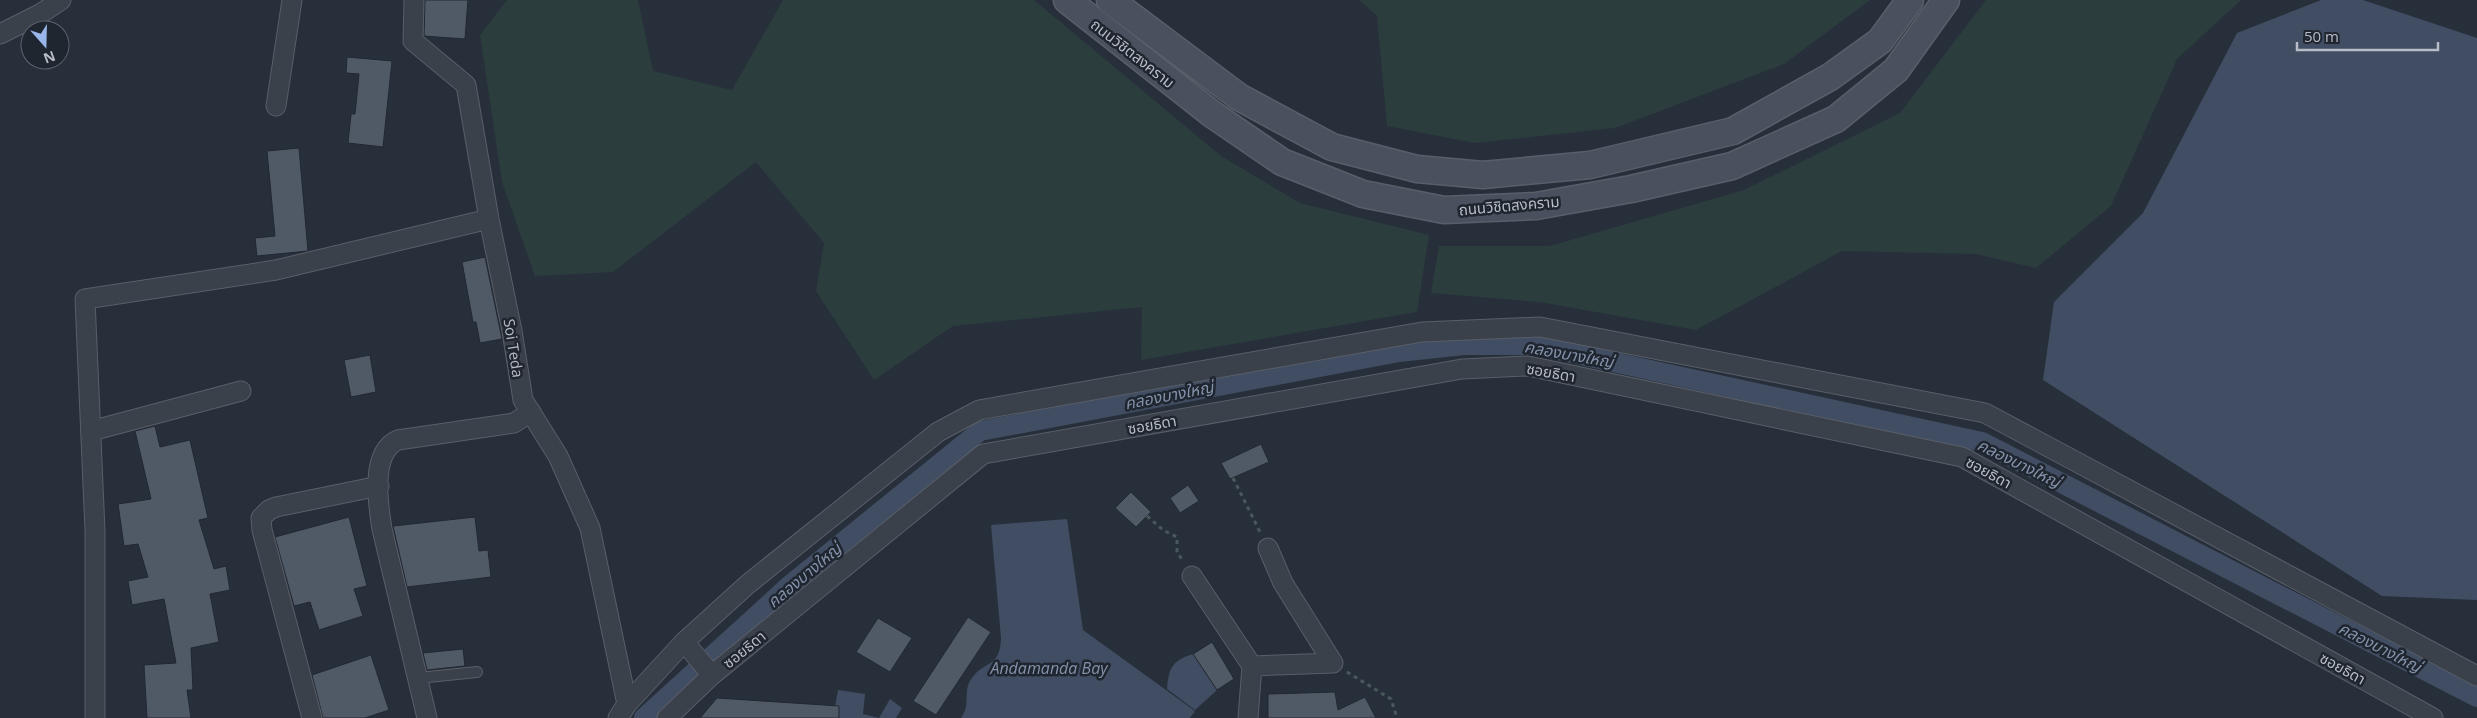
<svg xmlns="http://www.w3.org/2000/svg" width="2477" height="718" viewBox="0 0 2477 718" font-family="'Open Sans','Noto Sans Thai',sans-serif">
<rect width="100%" height="100%" fill="#272f3b"/>
<path fill="#2c3d3e" d="M507 0H638L653 71 732 90 783 0H1034L1221 156 1300 203 1429 235 1417 312 1141 360 1142 307 953 326 874 380 816 291 824 243 756 162 613 272 535 276 502 182 480 35Z
M1359 0H1870L1784 64 1615 128 1475 143 1387 126 1377 16Z
M1986 0H2241L2177 59 2111 206 2036 268 1976 254 1842 251 1696 330 1540 302 1431 293 1439 246H1550L1744 190 1900 113Z"/>
<path fill="#404d62" d="M2321 0H2363L2477 38V600L2382 596 2043 380 2054 302 2143 213 2237 33Z
M1067 519 1083 630 1195 711 1190 718H961C971 705 963 693 970 681 983 659 1000 670 1001 638L991 525Z
M1193 654 1217 690 1195 710 1167 689C1169 667 1172 661 1193 654Z
M838 690 865 694 863 714 879 718H833Z
M890 699 902 708 896 718H879Z"/>
<g fill="none" stroke-linecap="round" stroke-linejoin="round">
<path stroke="#404d62" stroke-width="20" d="M644 718 790 585 980 431 1399 352 1464 345H1535L1982 442 2477 697"/>
</g>
<path fill="#505966" stroke="#222832" d="M425 0H468L465 39 424 36Z
M347 57 392 61 383 147 348 143 351 114H355L359 74 346 73Z
M299 148 308 251 257 256 255 238 275 236 267 151Z
M485 257 502 339 480 343 476 322H473L462 262Z
M370 355 376 392 351 397 344 360Z
M155 426 160 447 190 440 208 518 199 520 214 569 226 566 230 590 210 594 219 642 191 648 193 690H187L191 718H147L144 665 176 663 164 599 132 605 128 581 148 577 138 544 124 546 118 504 151 499 135 431Z
M1261 444 1269 462 1230 479 1221 463Z
M1188 485 1199 501 1180 513 1170 498Z
M1131 492 1151 512 1136 527 1115 508Z
M349 517 367 586 354 589 363 616 319 630 310 602 294 606 275 537Z
M475 517 479 551 488 550 491 577 407 587 393 526Z
M968 617 991 632 936 715 913 701Z
M878 618 912 638 890 672 856 652Z
M1212 642 1234 679 1217 690 1193 654Z
M463 649 465 666 427 670 423 653Z
M371 655 389 710 365 718H323L312 675Z
M1335 692 1338 710 1365 697 1376 718H1268V694Z
M717 698 839 706V718H700Z"/>
<g fill="none" stroke-linecap="round" stroke-linejoin="round">
<defs>
<path id="lane" d="M418 678 477 672"/>
<path id="street" d="M414 0 413 41 466 85 489 219 512 331 523 400 558 456 590 528 627 704
M0 34 40 14 61 0
M276 106 292 0
M91 431 241 391
M1192 576 1252 666
M684 642 712 675
M95 718V531L85 299 276 270 489 219
M312 718 262 530 261 518 269 510 276 507 379 486
M427 718 382 529C378 504 370 452 398 440L514 423 531 412
M618 718 627 704 684 642 748 584 938 432 979 410 1422 332 1540 327 1985 413 2477 676
M667 718 712 675 983 454 1462 369 1528 366 1962 457 2433 718
M1248 718 1252 666 1333 663 1283 583 1268 548"/>
<path id="secondary" d="M1067 0 1212 114 1282 162 1363 194 1444 210 1536 206 1631 189 1732 166 1836 119 1896 70 1946 0
M1110 0 1239 97 1332 147 1417 169 1483 175 1590 165 1733 131 1830 77 1880 41 1910 0"/>
</defs>
<use href="#lane" stroke="#595f69" stroke-width="12"/>
<use href="#street" stroke="#595f69" stroke-width="21"/>
<use href="#secondary" stroke="#595f69" stroke-width="29"/>
<path stroke="#49585b" stroke-width="3" stroke-dasharray="4 4" stroke-linecap="butt" d="M1233 478 1260 532
M1147 516 1163 530 1177 537V552L1183 561
M1347 672 1391 699 1397 718"/>
<use href="#lane" stroke="#3b414b" stroke-width="10"/>
<use href="#street" stroke="#3b414b" stroke-width="19"/>
<use href="#secondary" stroke="#4a515e" stroke-width="26"/>
</g>
<g text-anchor="middle" dominant-baseline="central" stroke-width="5" stroke-linejoin="round" paint-order="stroke">
<g font-size="15" fill="#b7bdc7" stroke="#202630">
<text transform="translate(1133 53) rotate(38)">ถนนวิชิตสงคราม</text>
<text transform="translate(1509 205) rotate(-5)">ถนนวิชิตสงคราม</text>
<text transform="translate(514 348) rotate(81)">Soi Teda</text>
<text transform="translate(1551 372) rotate(10)">ซอยธิดา</text>
<text transform="translate(1152 424) rotate(-10)">ซอยธิดา</text>
<text transform="translate(1989 472) rotate(29)">ซอยธิดา</text>
<text transform="translate(744 649) rotate(-39)">ซอยธิดา</text>
<text transform="translate(2343 668) rotate(29)">ซอยธิดา</text>
</g>
<g font-size="16" font-style="italic" fill="#8392aa" stroke="#202630">
<text transform="translate(1569 354) rotate(10)">คลองบางใหญ่</text>
<text transform="translate(1169 395) rotate(-11)">คลองบางใหญ่</text>
<text transform="translate(2019 463) rotate(26)">คลองบางใหญ่</text>
<text transform="translate(804 575) rotate(-40)">คลองบางใหญ่</text>
<text transform="translate(2380 647) rotate(27)">คลองบางใหญ่</text>
<text x="1049" y="668">Andamanda Bay</text>
</g>
</g>
<g transform="translate(45 45) rotate(160)"><circle r="24" fill="#202630" stroke="#5c626c"/>
<path d="M0-4L9 19L0 12L-9 19Z" fill="#98b6ea"/>
<text y="-8" font-size="14" font-weight="bold" text-anchor="middle" fill="#b7bdc7">N</text>
</g>
<path d="M2297 42v8h141v-8" fill="none" stroke="#b7bdc7" stroke-width="2.5"/>
<text x="2304" y="42" font-size="15" fill="#b7bdc7" stroke="#202630" stroke-width="4" paint-order="stroke">50 m</text>
</svg>
